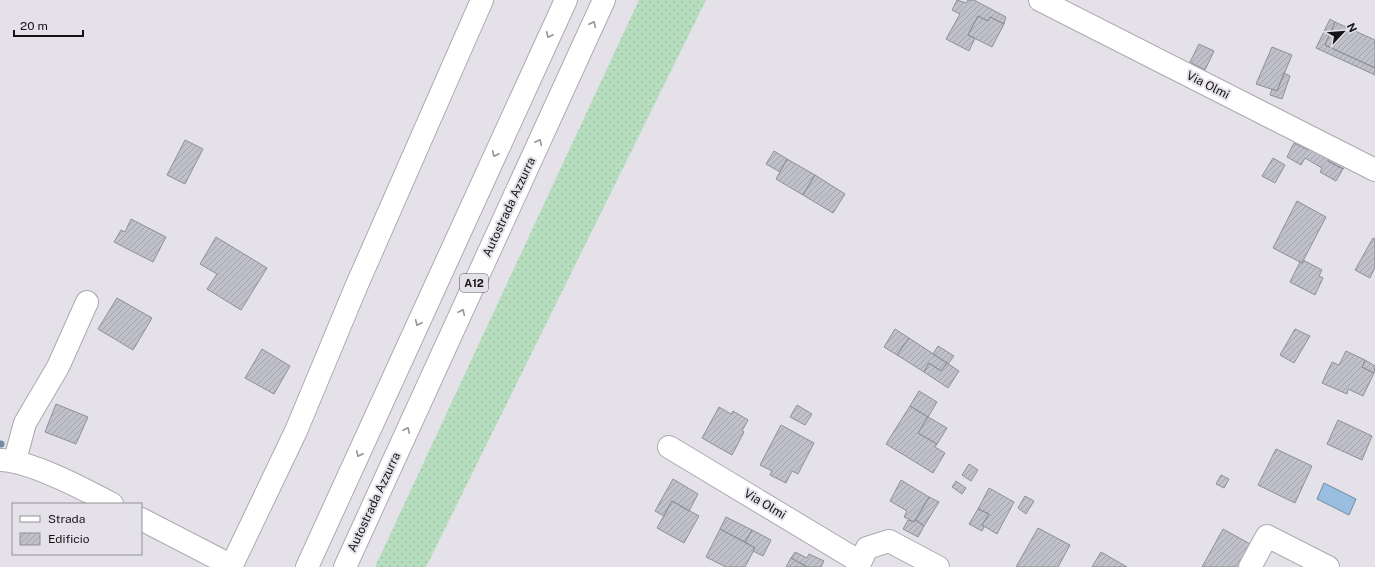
<svg xmlns="http://www.w3.org/2000/svg" width="1375" height="567" viewBox="0 0 1375 567" font-family="'Public Sans',sans-serif">
<defs>
<pattern id="grass-dots" width="8" height="8" patternUnits="userSpaceOnUse"><rect width="8" height="8" fill="#b7ddbf"/><path d="M2 2h.1M6 6h.1" fill="none" stroke="#9cbda3" stroke-width="1.8" stroke-linecap="round"/></pattern>
<pattern id="building-hatch" width="6" height="6" patternUnits="userSpaceOnUse"><rect width="6" height="6" fill="#bfc0c9"/><path d="M-1 1l2-2M0 6l6-6M5 7l2-2" fill="none" stroke="#a3a4ac"/></pattern>
</defs>
<rect width="100%" height="100%" fill="#e4e1e9"/>
<path fill="url(#grass-dots)" d="M639 0H706L426 567H375Z"/>
<path fill="#9abee0" stroke="#728ba3" d="M1324 483 1356 499 1349 515 1317 499Z"/>
<g fill="none" stroke-linecap="round" stroke-linejoin="round">
<path stroke="#728ba3" stroke-width="7" d="M0 444H1"/>
</g>
<path fill="url(#building-hatch)" stroke="#8e8f97" d="M957 0 966 3 968 0H974L1006 17 1004 24 990 17 988 21 978 16 968 35 975 38 969 51 946 39 960 14 952 10Z
M978 16 988 21 990 17 1004 24 992 47 968 35Z
M1330 19 1335 22 1325 45 1375 68V75L1316 48Z
M1335 22 1375 40V68L1325 45Z
M1199 44 1214 51 1205 70 1190 62Z
M1272 47 1292 55 1277 91 1256 84Z
M1284 73 1290 76 1282 99 1270 95 1272 89 1277 91Z
M185 140 203 149 185 184 167 175Z
M1312 142 1332 153 1328 161 1343 169 1336 181 1320 172 1322 168 1305 158 1301 165 1287 157 1294 143 1308 150Z
M774 151 787 159 780 172 766 164Z
M1332 153 1347 163 1343 169 1328 161Z
M1273 158 1285 165 1275 183 1262 176Z
M787 159 815 175 803 195 776 179Z
M815 175 845 194 833 213 803 195Z
M1297 201 1326 217 1302 263 1273 248Z
M131 219 166 237 153 262 114 242 121 230 125 232Z
M216 237 267 268 241 310 207 289 217 274 200 264Z
M1373 238 1375 239V267L1370 278 1355 270Z
M1303 260 1322 270 1319 276 1323 278 1315 295 1290 282 1300 262 1302 263Z
M117 298 152 318 133 350 98 329Z
M895 329 909 338 897 355 884 347Z
M1295 329 1310 336 1294 363 1280 355Z
M909 338 947 363 941 371 929 363 924 372 897 355Z
M938 346 954 356 948 364 933 354Z
M262 349 290 366 274 394 245 378Z
M1346 351 1365 360 1362 367 1374 373 1363 396 1348 389 1347 394 1322 383 1332 362 1339 365Z
M1365 360 1375 366 1374 373 1362 367Z
M929 363 941 371 947 363 959 371 948 388 924 372Z
M919 391 937 402 928 417 910 406Z
M56 404 88 417 76 444 45 432Z
M797 405 812 414 805 425 790 417Z
M910 406 928 417 918 433 937 444 935 447 945 453 933 473 886 444Z
M719 407 731 414 733 411 748 420 742 431 744 432 732 455 702 438Z
M928 417 947 428 937 444 918 433Z
M1338 420 1372 436 1362 460 1327 444Z
M781 425 814 443 798 474 792 471 786 483 770 475 772 471 760 465Z
M1276 449 1312 466 1295 503 1258 485Z
M969 464 978 470 971 481 962 475Z
M1221 475 1229 479 1224 488 1216 484Z
M673 479 698 494 689 511 672 501 664 516 655 511Z
M901 480 929 497 914 522 904 517 907 511 890 501Z
M956 481 966 488 962 494 952 487Z
M989 488 1014 502 997 534 982 525 989 514 978 509Z
M1025 496 1034 501 1026 514 1018 508Z
M929 497 939 502 924 526 916 520Z
M672 501 699 516 684 543 657 528Z
M978 509 989 514 982 525 984 527 982 531 969 524Z
M726 517 752 530 745 542 720 529Z
M908 520 914 522 916 520 924 526 918 537 903 529Z
M1038 528 1070 545 1058 567H1016Z
M720 529 755 548 745 567H726L706 557Z
M1223 529 1252 545 1240 567H1202Z
M752 530 771 540 763 556 753 551 755 548 745 542Z
M795 552 807 558 809 554 824 561 821 567H807L791 558Z
M1101 552 1127 567H1092Z
M791 558 806 566V567H786Z"/>
<g fill="none" stroke-linecap="round" stroke-linejoin="round">
<defs>
<path id="minor" d="M1040 0 1375 170
M669 447 860 562
M1 460C31 461 84 489 112 504
M15 460 25 423 58 367 87 302
M141 519 232 566
M231 567 296 431 356 287 482 0
M858 567 867 548 889 541 938 567
M1250 567 1267 536 1328 567"/>
<path id="highway" d="M307 567 566 0
M345 567 604 0"/>
</defs>
<use href="#minor" stroke="#ada9b1" stroke-width="24"/>
<use href="#highway" stroke="#ada9b1" stroke-width="24"/>
<use href="#minor" stroke="#fff" stroke-width="22"/>
<use href="#highway" stroke="#fff" stroke-width="22"/>
</g>
<defs><path id="oneway-chevron" d="M-2-3.5L2.5 0L-2 3.5" fill="none" stroke-width="1.6" stroke-linecap="round" stroke-linejoin="round"/></defs>
<g stroke="#969596">
<use href="#oneway-chevron" transform="translate(593 24) rotate(-65)"/>
<use href="#oneway-chevron" transform="translate(549 35) rotate(115)"/>
<use href="#oneway-chevron" transform="translate(539 142) rotate(-65)"/>
<use href="#oneway-chevron" transform="translate(495 154) rotate(115)"/>
<use href="#oneway-chevron" transform="translate(462 312) rotate(-65)"/>
<use href="#oneway-chevron" transform="translate(418 323) rotate(115)"/>
<use href="#oneway-chevron" transform="translate(407 430) rotate(-65)"/>
<use href="#oneway-chevron" transform="translate(359 454) rotate(115)"/>
</g>
<g text-anchor="middle" dominant-baseline="central" stroke-width="4" stroke-linejoin="round" paint-order="stroke">
<rect fill="#e4e1e9" stroke="#535155" stroke-width="1" x="460" y="274" width="28" height="18" rx="3"/>
<g font-size="11" font-weight="bold" fill="#151316">
<text x="474" y="283">A12</text>
</g>
<g font-size="12" fill="#151316" stroke="#e4e1e9">
<text transform="translate(1208 85) rotate(27)">Via Olmi</text>
<text transform="translate(509 207) rotate(-65)">Autostrada Azzurra</text>
<text transform="translate(374 502) rotate(-65)">Autostrada Azzurra</text>
<text transform="translate(765 504) rotate(31)">Via Olmi</text>
</g>
</g>
<rect x="12" y="503" width="130" height="52" fill="#e4e1e9" stroke="#918f95"/>
<rect x="20" y="516" width="20" height="6" fill="#ffffff" stroke="#918f95"/>
<text x="48" y="523" font-size="12" fill="#151316">Strada</text>
<rect x="20" y="533" width="20" height="12" fill="url(#building-hatch)" stroke="#918f95"/>
<text x="48" y="543" font-size="12" fill="#151316">Edificio</text>
<g transform="translate(1343 32) rotate(64)" stroke="#e4e1e9" stroke-width="3" paint-order="stroke">
<path d="M0-3L7 15L0 10L-7 15Z" fill="#151316"/>
<text y="-6" font-size="11" font-weight="bold" text-anchor="middle" fill="#151316">N</text>
</g>
<path d="M14 30v6h69v-6" fill="none" stroke="#151316" stroke-width="2"/>
<text x="20" y="30" font-size="12" fill="#151316" stroke="#e4e1e9" stroke-width="3" paint-order="stroke">20 m</text>
</svg>
